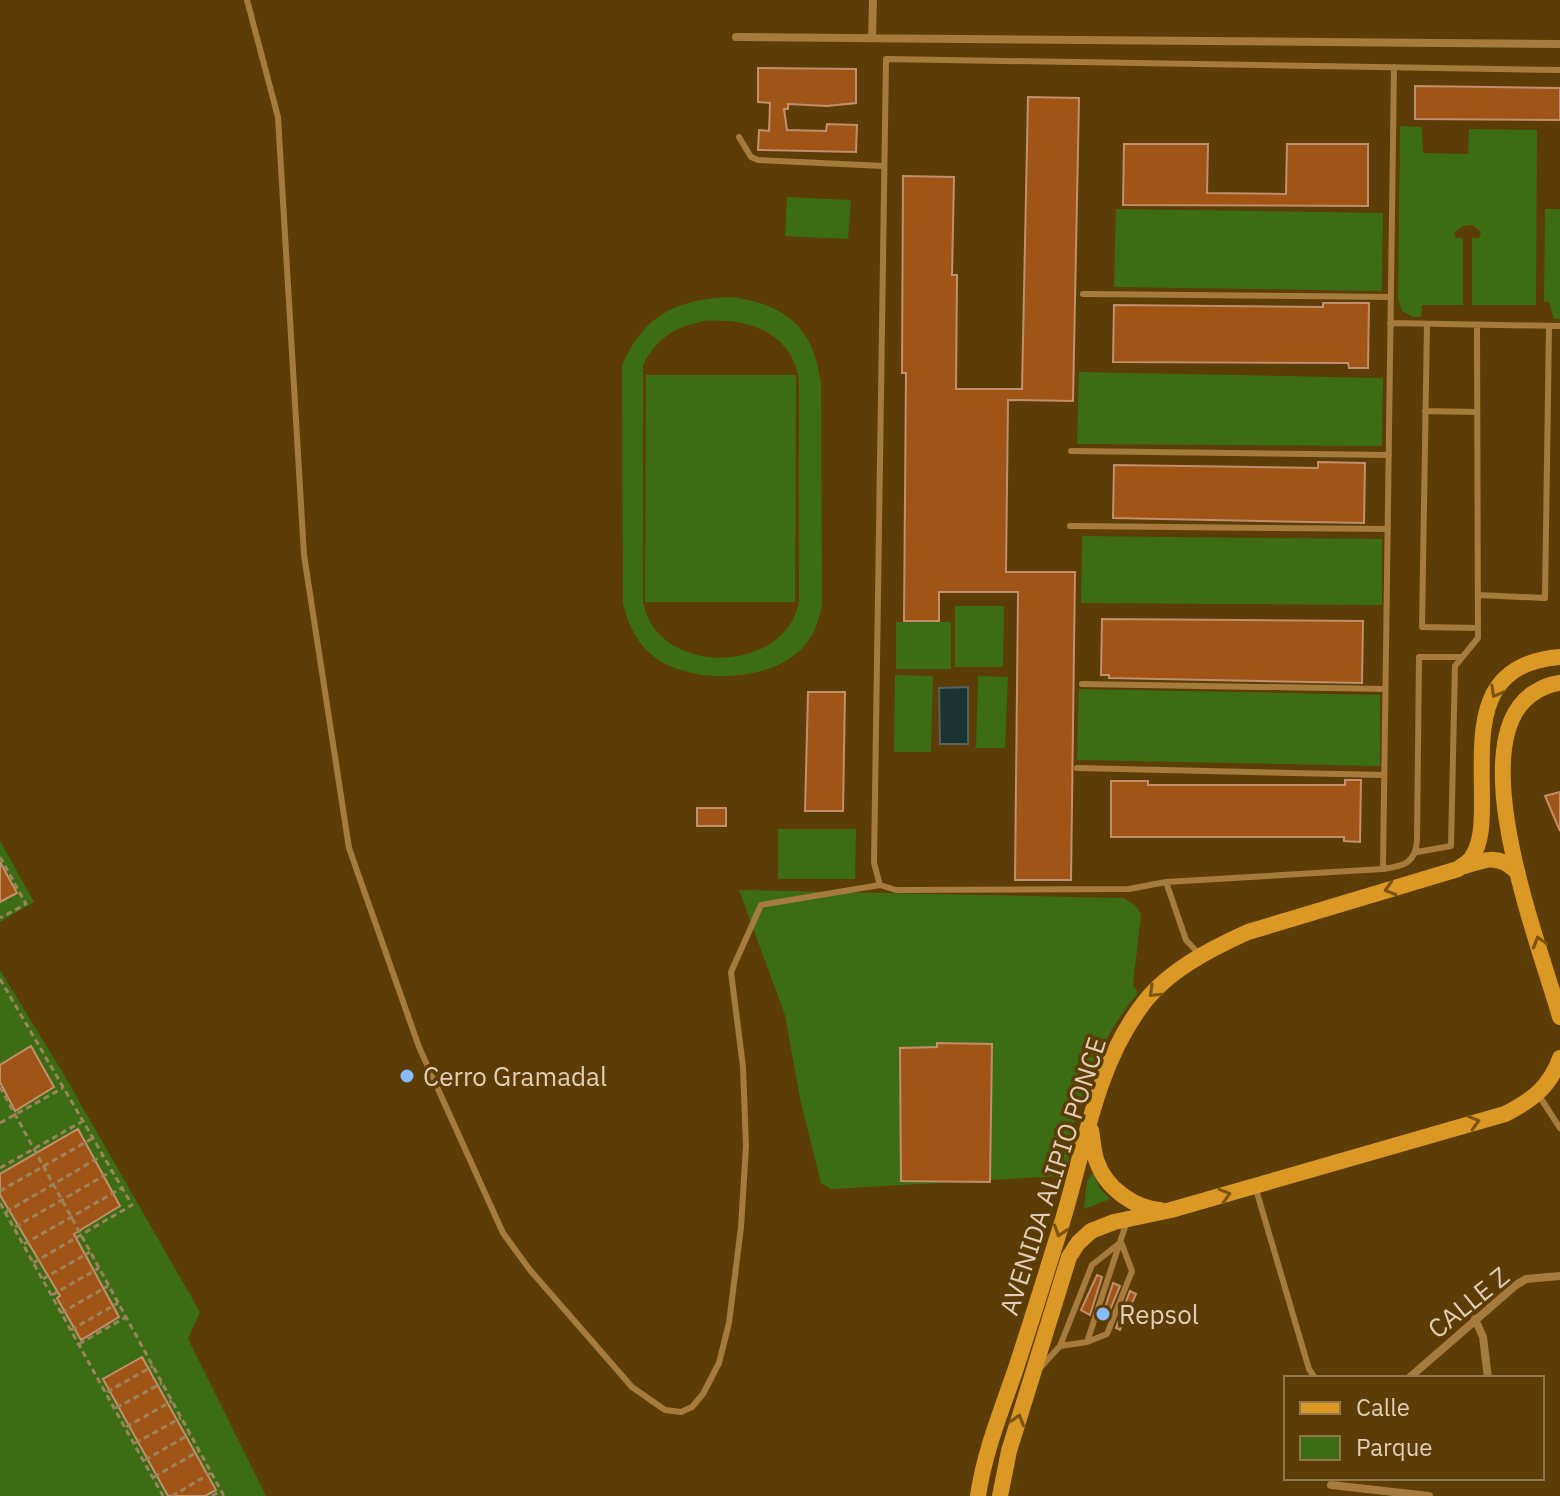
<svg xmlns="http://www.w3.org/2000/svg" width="1560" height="1496" viewBox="0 0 1560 1496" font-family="'IBM Plex Sans',sans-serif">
<rect width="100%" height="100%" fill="#5c3d07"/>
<path fill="#3c6d15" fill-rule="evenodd" d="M1400 126 1422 127 1423 153 1468 154 1469 129 1537 130 1536 305H1472V238H1479L1481 232 1473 225 1464 226 1454 232 1456 238H1463V305H1422L1421 317H1413L1402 311 1398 299Z
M787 197 851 200 848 239 785 236Z
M1116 209 1383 213 1382 291 1114 287Z
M1545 209H1560V319H1554L1549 302H1544Z
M732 297C787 305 814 328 821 384L822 605C819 619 815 633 806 644 775 683 691 686 653 656 637 644 628 623 623 604L622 365C645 314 677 299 732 297ZM704 321C747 318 790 331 799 378V601C786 676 655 677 643 601V365C657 338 674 327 704 321Z
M1079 372 1383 378 1382 446 1077 444Z
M646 375H796L795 602H645Z
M1082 536 1382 539V605L1081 603Z
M955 606H1004L1003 667H955Z
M896 622H951V669H896Z
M895 675 933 676 931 752H894Z
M978 676 1008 677 1005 748H976Z
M1079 689 1380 695V766L1077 760Z
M778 829H856L855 879H778Z
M0 841 34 902 0 922Z
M739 890 1123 898 1135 905 1141 914 1133 985 1138 993C1107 1030 1086 1076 1074 1123 1069 1140 1071 1158 1065 1173L1061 1176 831 1189 821 1183 801 1103 785 1015Z
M0 970 64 1075 200 1312 188 1339 266 1496H0Z
M1093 1173 1100 1189 1110 1199 1084 1209 1087 1181Z"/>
<path fill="#1b3333" stroke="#56625a" stroke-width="2" d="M968 687V744H940L939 688Z"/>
<path fill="#a05516" stroke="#c18f6d" stroke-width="2" d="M758 68 856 69V103L827 106 788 104V109H784L787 130 826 131 827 124 857 125 856 152 758 150 759 130 769 131 770 103 758 102Z
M1415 86 1560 88V120L1415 119Z
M1028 97 1079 98 1073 401 1008 400 1006 572H1075L1071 880H1015L1018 592H939V621H904L906 373H902L903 176 954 177 952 275H957L956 389H1022Z
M1124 144H1208L1207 193 1286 194 1287 144H1368V206L1123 205Z
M1323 303H1369L1368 368H1349L1348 363 1113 362 1114 305 1323 307Z
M1318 462 1365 463 1364 523 1113 518 1114 465 1318 468Z
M1102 619 1363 621 1362 683 1109 678V675H1101Z
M808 692H845L843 811H805Z
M1345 780H1361L1360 842 1344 841V837H1111V781H1148V785H1345Z
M1560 792V831L1545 796Z
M697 808H726V826H697Z
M0 862 17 893 0 902Z
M937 1043 992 1044 990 1182 901 1181 900 1048 937 1047Z
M31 1046 54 1087 15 1111 0 1082V1065Z
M78 1129 120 1206 74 1234 119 1317 81 1340 57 1298 60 1296 0 1195V1174Z
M1097 1275 1102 1277 1090 1315 1081 1310Z
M1113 1283 1120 1286 1105 1322 1101 1320Z
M1130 1291 1136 1294 1120 1330 1116 1328Z
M142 1357 216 1490 205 1496H168L103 1379Z"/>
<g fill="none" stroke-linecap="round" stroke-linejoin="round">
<path stroke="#9c835c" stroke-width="3" stroke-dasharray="6 4" stroke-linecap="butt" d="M0 857 26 904 0 918
M0 979 132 1205 33 1263
M0 1087 224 1496
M0 1123 63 1088
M0 1168 83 1121
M0 1191 93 1138
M0 1203 163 1496
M6 1212 103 1155
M15 1227 112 1171
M24 1244 122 1188
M43 1279 90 1252
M52 1295 99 1268
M61 1313 108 1286
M71 1330 118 1303
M79 1344 126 1317
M107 1392 153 1366
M116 1408 162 1383
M126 1427 172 1401
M135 1443 181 1418
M145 1460 190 1434
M154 1477 199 1451
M172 1496 211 1473
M212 1496 221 1491"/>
<path stroke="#a67b3d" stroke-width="6" d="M247 0 278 117 304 555 349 848 419 1047 503 1233 530 1270 632 1387 665 1410 681 1412 692 1407 703 1394 719 1363 729 1323 741 1227 746 1146 743 1067 731 972 761 905 880 885 896 890 1129 889 1166 882 1186 940 1199 954
M739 137 751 157 758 160 884 166
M1083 294 1391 297
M1390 323 1560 326
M1427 324 1422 627 1478 628
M1425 411 1477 412
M1071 451 1389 455
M1070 526 1388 529
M1478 595 1545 598 1549 326
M1082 684 1385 689
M1077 768 1384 775
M1417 852 1451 846 1455 666 1478 638 1477 325
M1383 869 1394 67
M1166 882 1383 869C1404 866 1416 863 1417 840L1419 657H1462
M880 885 874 863 886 59 1560 70
M1538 1094 1560 1128
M1255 1186 1309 1369 1315 1378
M1060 1346 1092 1265 1121 1242 1132 1271 1107 1334 1087 1342
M1040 1368 1060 1346 1087 1342 1127 1221"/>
<path stroke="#a67b3d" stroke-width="8" d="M736 37 1560 44
M872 38 873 0
M1475 1319 1483 1337 1488 1378
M1409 1378 1516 1285 1526 1279 1560 1276
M1331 1485 1429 1496"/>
<path stroke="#dc9825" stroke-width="16" d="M1560 683C1549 684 1541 688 1532 694 1460 744 1541 948 1560 1017
M1465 866C1486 859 1500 854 1517 872
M1091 1130C1093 1140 1093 1152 1097 1162 1106 1188 1134 1208 1160 1210
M978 1496C984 1454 1000 1414 1014 1374 1030 1326 1045 1277 1060 1229 1084 1155 1093 1072 1140 1008 1165 972 1210 949 1248 932L1458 869C1463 865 1469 862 1472 857 1482 842 1482 820 1482 803 1482 735 1472 664 1560 657
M1000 1496 1009 1451 1069 1257 1078 1243 1091 1231 1114 1222 1171 1210 1505 1114C1531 1101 1550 1087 1560 1058"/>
</g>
<defs><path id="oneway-chevron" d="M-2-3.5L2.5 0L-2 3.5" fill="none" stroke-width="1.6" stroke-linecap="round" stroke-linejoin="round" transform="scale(2)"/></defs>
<g stroke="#7c540e">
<use href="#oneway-chevron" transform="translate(1496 692) rotate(119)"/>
<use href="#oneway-chevron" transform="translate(1390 889) rotate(163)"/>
<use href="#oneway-chevron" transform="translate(1539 942) rotate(-107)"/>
<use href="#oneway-chevron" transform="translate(1154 992) rotate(136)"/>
<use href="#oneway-chevron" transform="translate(1474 1122) rotate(-16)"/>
<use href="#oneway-chevron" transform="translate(1225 1195) rotate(-16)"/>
<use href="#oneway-chevron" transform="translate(1060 1231) rotate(108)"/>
<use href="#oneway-chevron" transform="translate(1018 1420) rotate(-73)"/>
</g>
<g fill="#87bbfb" stroke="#5c3d07" stroke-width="3">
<circle cx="407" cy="1076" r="8"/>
<circle cx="1103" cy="1314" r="8"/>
</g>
<g text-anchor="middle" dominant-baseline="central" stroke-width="7" stroke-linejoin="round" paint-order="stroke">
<g font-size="26" fill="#e1ceb6" stroke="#5c3d07" text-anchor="start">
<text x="423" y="1076">Cerro Gramadal</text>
<text x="1119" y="1314">Repsol</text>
</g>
<g font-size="26" fill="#e1ceb6" stroke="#5c3d07">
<text transform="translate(1052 1176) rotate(-72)">AVENIDA ALIPIO PONCE</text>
<text transform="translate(1468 1302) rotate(-39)">CALLE Z</text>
</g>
</g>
<rect x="1284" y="1376" width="260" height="104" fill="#5c3d07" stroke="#91774d" stroke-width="2"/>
<rect x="1300" y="1402" width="40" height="12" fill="#dc9825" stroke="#91774d" stroke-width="2"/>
<text x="1356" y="1416" font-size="24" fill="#e1ceb6">Calle</text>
<rect x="1300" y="1436" width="40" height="24" fill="#3c6d15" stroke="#91774d" stroke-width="2"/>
<text x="1356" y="1456" font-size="24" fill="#e1ceb6">Parque</text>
</svg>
